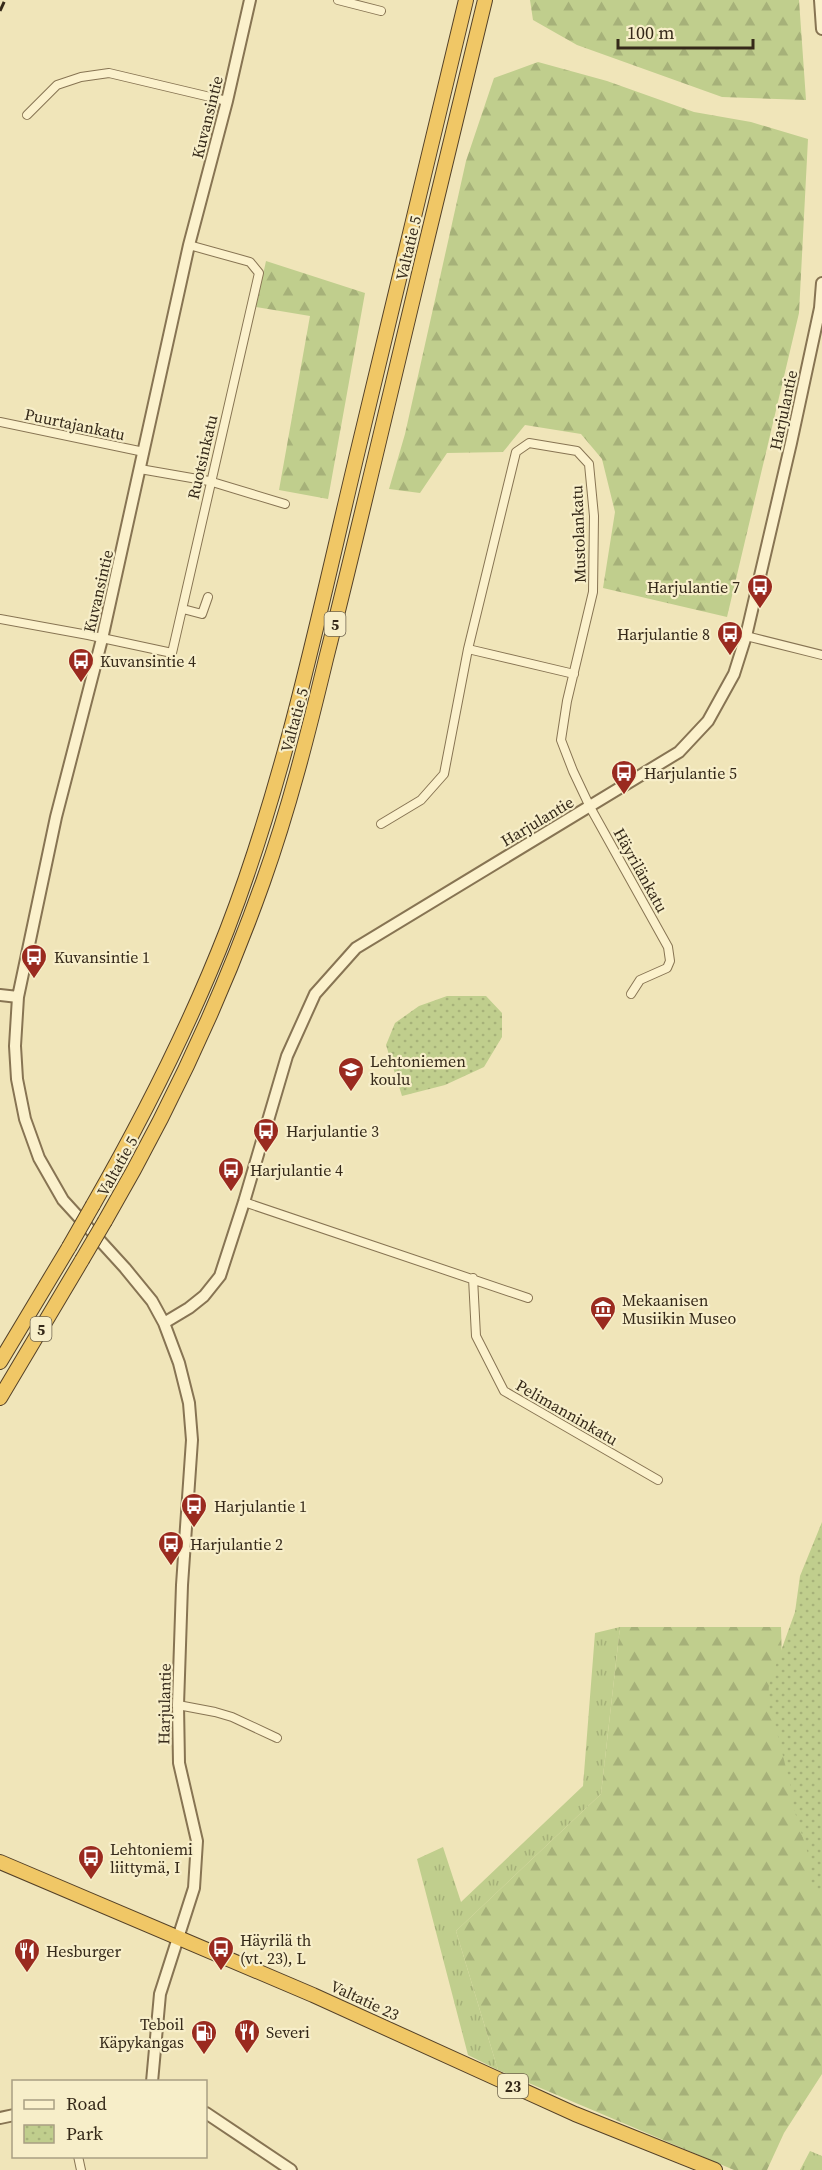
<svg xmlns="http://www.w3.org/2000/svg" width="822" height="2170" viewBox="0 0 822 2170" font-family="'Source Serif 4',serif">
<defs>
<pattern id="grass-tufts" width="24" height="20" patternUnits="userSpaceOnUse" patternTransform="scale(1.5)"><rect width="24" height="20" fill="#c0ce8d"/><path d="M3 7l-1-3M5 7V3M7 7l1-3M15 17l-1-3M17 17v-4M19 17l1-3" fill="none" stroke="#a6b179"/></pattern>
<pattern id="forest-firs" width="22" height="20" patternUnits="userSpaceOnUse" patternTransform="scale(1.5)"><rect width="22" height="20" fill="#c0ce8d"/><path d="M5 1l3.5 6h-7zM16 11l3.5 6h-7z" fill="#a6b179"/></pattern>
<pattern id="park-dots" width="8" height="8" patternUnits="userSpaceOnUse" patternTransform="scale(1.5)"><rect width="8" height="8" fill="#c0ce8d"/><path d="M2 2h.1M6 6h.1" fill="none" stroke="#a6b179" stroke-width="1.8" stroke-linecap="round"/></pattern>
</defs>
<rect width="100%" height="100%" fill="#f0e5b9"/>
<path fill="url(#grass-tufts)" d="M620 1627 601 1794 456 1931 498 2070 468 2055 417 1859 443 1847 461 1902 583 1786 595 1633Z
M810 2151 822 2156V2170H800Z"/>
<path fill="url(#forest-firs)" d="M530 0H799L806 100 722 97 577 45 533 20Z
M538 62 607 81 694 112 751 122 808 139 799 313 727 617 603 588 615 512 602 459 581 434 525 425 503 452 447 453 420 493 389 489 405 434 466 161 494 78Z
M266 261 365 293 328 499 279 490 310 316 256 307Z
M620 1627H781L783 1698 822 1798V2074L784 2133 767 2170H734L498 2070 456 1931 601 1794Z"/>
<path fill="url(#park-dots)" d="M447 996H486L502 1013V1037L484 1067 445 1085 402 1096 386 1045 395 1023 419 1006Z
M822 1522V1895L810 1886 809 1857 793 1806 790 1784 776 1728 768 1704 769 1684 795 1612 800 1576Z"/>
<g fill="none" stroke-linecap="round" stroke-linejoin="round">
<defs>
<path id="minor" d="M338 0 381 11
M27 115 57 85 81 77 109 73 227 101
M0 422 144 452
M140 469 209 481 285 504
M183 609 202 614 208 597
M0 619 88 635 172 653 259 273 250 262 189 245
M746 636 822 655
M468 649 574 674
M381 824 421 800 444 774 468 649 516 452 529 443 577 451 589 464 594 516 593 592 567 701 561 740 573 771 590 807 668 947 670 961 667 968 640 980 631 994
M244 1202 528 1298
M473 1278 476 1336 504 1391 658 1480
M178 1705 215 1712 232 1717 277 1738
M78 2156 81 2170"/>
<path id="tertiary" d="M820 0 822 29
M0 995 18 997
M164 1323 189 1308 204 1296 220 1276 244 1202 287 1056 315 994 356 948 679 752 708 721 734 674 746 636 791 443 820 308 822 283
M152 2082 160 1994 194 1888 197 1841 179 1763 178 1705 182 1585 192 1440 189 1403 179 1363 164 1323 152 1301 125 1268 63 1200 39 1158 25 1119 17 1079 15 1046 18 997 56 817 102 639 189 245 227 101 250 0
M206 2113 291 2170
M0 2118 14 2115"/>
<path id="trunk" d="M93 1205C144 1116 190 1025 227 930 287 774 320 608 359 446 394 297 431 149 466 0
M105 1221C168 1113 221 1000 263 882 289 809 308 734 326 659 343 592 359 525 375 458 411 305 448 153 485 0
M0 1362 69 1247
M0 1398 82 1260
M0 1862 313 1995 575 2114 715 2170"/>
</defs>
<use href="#minor" stroke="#877453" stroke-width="10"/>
<use href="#tertiary" stroke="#877453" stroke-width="14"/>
<use href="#trunk" stroke="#544128" stroke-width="16"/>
<use href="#minor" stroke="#fbf1cc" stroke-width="8"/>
<use href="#tertiary" stroke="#fbf1cc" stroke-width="10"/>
<use href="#trunk" stroke="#f0c766" stroke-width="14"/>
<path stroke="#352919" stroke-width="3" stroke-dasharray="10 10" stroke-linecap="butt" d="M0 11 5 0"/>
<defs>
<path id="trunk-bridge" d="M69 1247 93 1205
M82 1260 105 1221"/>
</defs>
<use href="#trunk-bridge" stroke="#544128" stroke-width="16" stroke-linecap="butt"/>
<use href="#trunk-bridge" stroke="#f0c766" stroke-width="14"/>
</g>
<defs>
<symbol id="bus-pin" viewBox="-11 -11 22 30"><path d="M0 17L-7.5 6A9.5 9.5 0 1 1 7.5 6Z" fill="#9a2a1f" stroke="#f7eec9"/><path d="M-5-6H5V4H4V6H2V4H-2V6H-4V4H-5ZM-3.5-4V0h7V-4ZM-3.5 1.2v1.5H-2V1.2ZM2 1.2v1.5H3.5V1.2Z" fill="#fff"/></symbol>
<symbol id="school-pin" viewBox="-11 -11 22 30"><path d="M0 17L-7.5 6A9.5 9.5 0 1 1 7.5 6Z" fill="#9a2a1f" stroke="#f7eec9"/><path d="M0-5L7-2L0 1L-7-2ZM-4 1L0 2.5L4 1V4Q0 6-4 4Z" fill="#fff"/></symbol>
<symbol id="museum-pin" viewBox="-11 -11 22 30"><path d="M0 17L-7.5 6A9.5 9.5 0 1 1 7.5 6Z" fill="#9a2a1f" stroke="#f7eec9"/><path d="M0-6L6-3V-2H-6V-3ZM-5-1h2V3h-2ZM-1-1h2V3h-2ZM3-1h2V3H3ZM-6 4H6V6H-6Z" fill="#fff"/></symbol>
<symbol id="restaurant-pin" viewBox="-11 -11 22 30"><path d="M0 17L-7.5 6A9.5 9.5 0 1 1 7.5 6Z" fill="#9a2a1f" stroke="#f7eec9"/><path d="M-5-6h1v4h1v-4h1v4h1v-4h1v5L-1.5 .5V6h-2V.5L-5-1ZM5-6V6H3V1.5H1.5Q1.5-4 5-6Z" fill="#fff"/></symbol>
<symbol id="fuel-pin" viewBox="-11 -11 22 30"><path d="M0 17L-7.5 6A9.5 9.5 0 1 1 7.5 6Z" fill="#9a2a1f" stroke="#f7eec9"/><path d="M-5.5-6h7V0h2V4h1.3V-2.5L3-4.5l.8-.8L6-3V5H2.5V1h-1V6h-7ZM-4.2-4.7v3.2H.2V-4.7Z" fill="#fff"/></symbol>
</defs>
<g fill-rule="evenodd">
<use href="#bus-pin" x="745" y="572" width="30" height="40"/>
<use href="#bus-pin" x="715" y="619" width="30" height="40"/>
<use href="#bus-pin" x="66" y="646" width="30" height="40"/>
<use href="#bus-pin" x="609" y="758" width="30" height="40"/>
<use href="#bus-pin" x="19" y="942" width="30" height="40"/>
<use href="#school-pin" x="336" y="1055" width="30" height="40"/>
<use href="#bus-pin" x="251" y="1116" width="30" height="40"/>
<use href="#bus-pin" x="216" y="1155" width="30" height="40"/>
<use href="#museum-pin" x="588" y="1294" width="30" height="40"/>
<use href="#bus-pin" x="179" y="1491" width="30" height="40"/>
<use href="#bus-pin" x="156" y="1529" width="30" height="40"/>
<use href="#bus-pin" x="76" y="1843" width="30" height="40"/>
<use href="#bus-pin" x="206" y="1934" width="30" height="40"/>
<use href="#restaurant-pin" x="12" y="1936" width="30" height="40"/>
<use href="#restaurant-pin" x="232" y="2017" width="30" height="40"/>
<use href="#fuel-pin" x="189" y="2018" width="30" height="40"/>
</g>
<g text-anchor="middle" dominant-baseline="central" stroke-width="4.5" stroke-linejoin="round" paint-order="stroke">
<g fill="#f7eec9" stroke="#6f644e" stroke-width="1.5">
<rect x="324.5" y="612" width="21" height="24" rx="4.5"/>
<rect x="30.5" y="1317" width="21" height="24" rx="4.5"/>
<rect x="498" y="2074" width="30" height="24" rx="4.5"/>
</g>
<g font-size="15" font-weight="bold" fill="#352919">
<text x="335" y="624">5</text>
<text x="41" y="1329">5</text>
<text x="513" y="2086">23</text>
</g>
<g font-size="16" fill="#352919" stroke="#f7eec9">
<text transform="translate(207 117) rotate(-76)">Kuvansintie</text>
<text transform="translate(408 248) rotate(-77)">Valtatie 5</text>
<text transform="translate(783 410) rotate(-78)">Harjulantie</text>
<text transform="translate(75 424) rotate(12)">Puurtajankatu</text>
<text transform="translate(202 457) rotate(-77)">Ruotsinkatu</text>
<text transform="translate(578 534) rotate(-92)">Mustolankatu</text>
<text transform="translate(98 591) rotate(-77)">Kuvansintie</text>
<text transform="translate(294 720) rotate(-75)">Valtatie 5</text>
<text transform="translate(537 821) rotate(-31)">Harjulantie</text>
<text transform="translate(641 870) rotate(61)">Häyrilänkatu</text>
<text transform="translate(117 1166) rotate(-61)">Valtatie 5</text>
<text transform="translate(567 1412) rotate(30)">Pelimanninkatu</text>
<text transform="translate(164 1704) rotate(-89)">Harjulantie</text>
<text transform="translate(365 2000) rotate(25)">Valtatie 23</text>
</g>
<g font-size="16" fill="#352919" stroke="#f7eec9" text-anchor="start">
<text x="740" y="587" text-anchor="end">Harjulantie 7</text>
<text x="710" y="634" text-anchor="end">Harjulantie 8</text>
<text x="100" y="661">Kuvansintie 4</text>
<text x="644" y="773">Harjulantie 5</text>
<text x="54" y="957">Kuvansintie 1</text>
<text x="370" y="1061">Lehtoniemen<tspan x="370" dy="18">koulu</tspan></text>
<text x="286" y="1131">Harjulantie 3</text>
<text x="250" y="1170">Harjulantie 4</text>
<text x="622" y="1300">Mekaanisen<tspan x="622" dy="18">Musiikin Museo</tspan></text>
<text x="214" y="1506">Harjulantie 1</text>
<text x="190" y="1544">Harjulantie 2</text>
<text x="110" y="1849">Lehtoniemi<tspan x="110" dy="18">liittymä, I</tspan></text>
<text x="240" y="1940">Häyrilä th<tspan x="240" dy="18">(vt. 23), L</tspan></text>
<text x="46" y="1951">Hesburger</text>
<text x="184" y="2024" text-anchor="end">Teboil<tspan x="184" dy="18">Käpykangas</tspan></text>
<text x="266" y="2032">Severi</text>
</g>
</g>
<rect x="12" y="2080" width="195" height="78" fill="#f7eec9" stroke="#a99f83" stroke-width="1.5"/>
<rect x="24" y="2100" width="30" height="9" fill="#fbf1cc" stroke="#a99f83" stroke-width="1.5"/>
<text x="66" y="2110" font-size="18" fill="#352919">Road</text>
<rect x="24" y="2125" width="30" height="18" fill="url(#park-dots)" stroke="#a99f83" stroke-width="1.5"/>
<text x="66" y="2140" font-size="18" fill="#352919">Park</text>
<path d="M618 39v9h135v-9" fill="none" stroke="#352919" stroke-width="3"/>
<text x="627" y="39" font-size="18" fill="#352919" stroke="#f7eec9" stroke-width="4.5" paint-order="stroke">100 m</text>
</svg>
